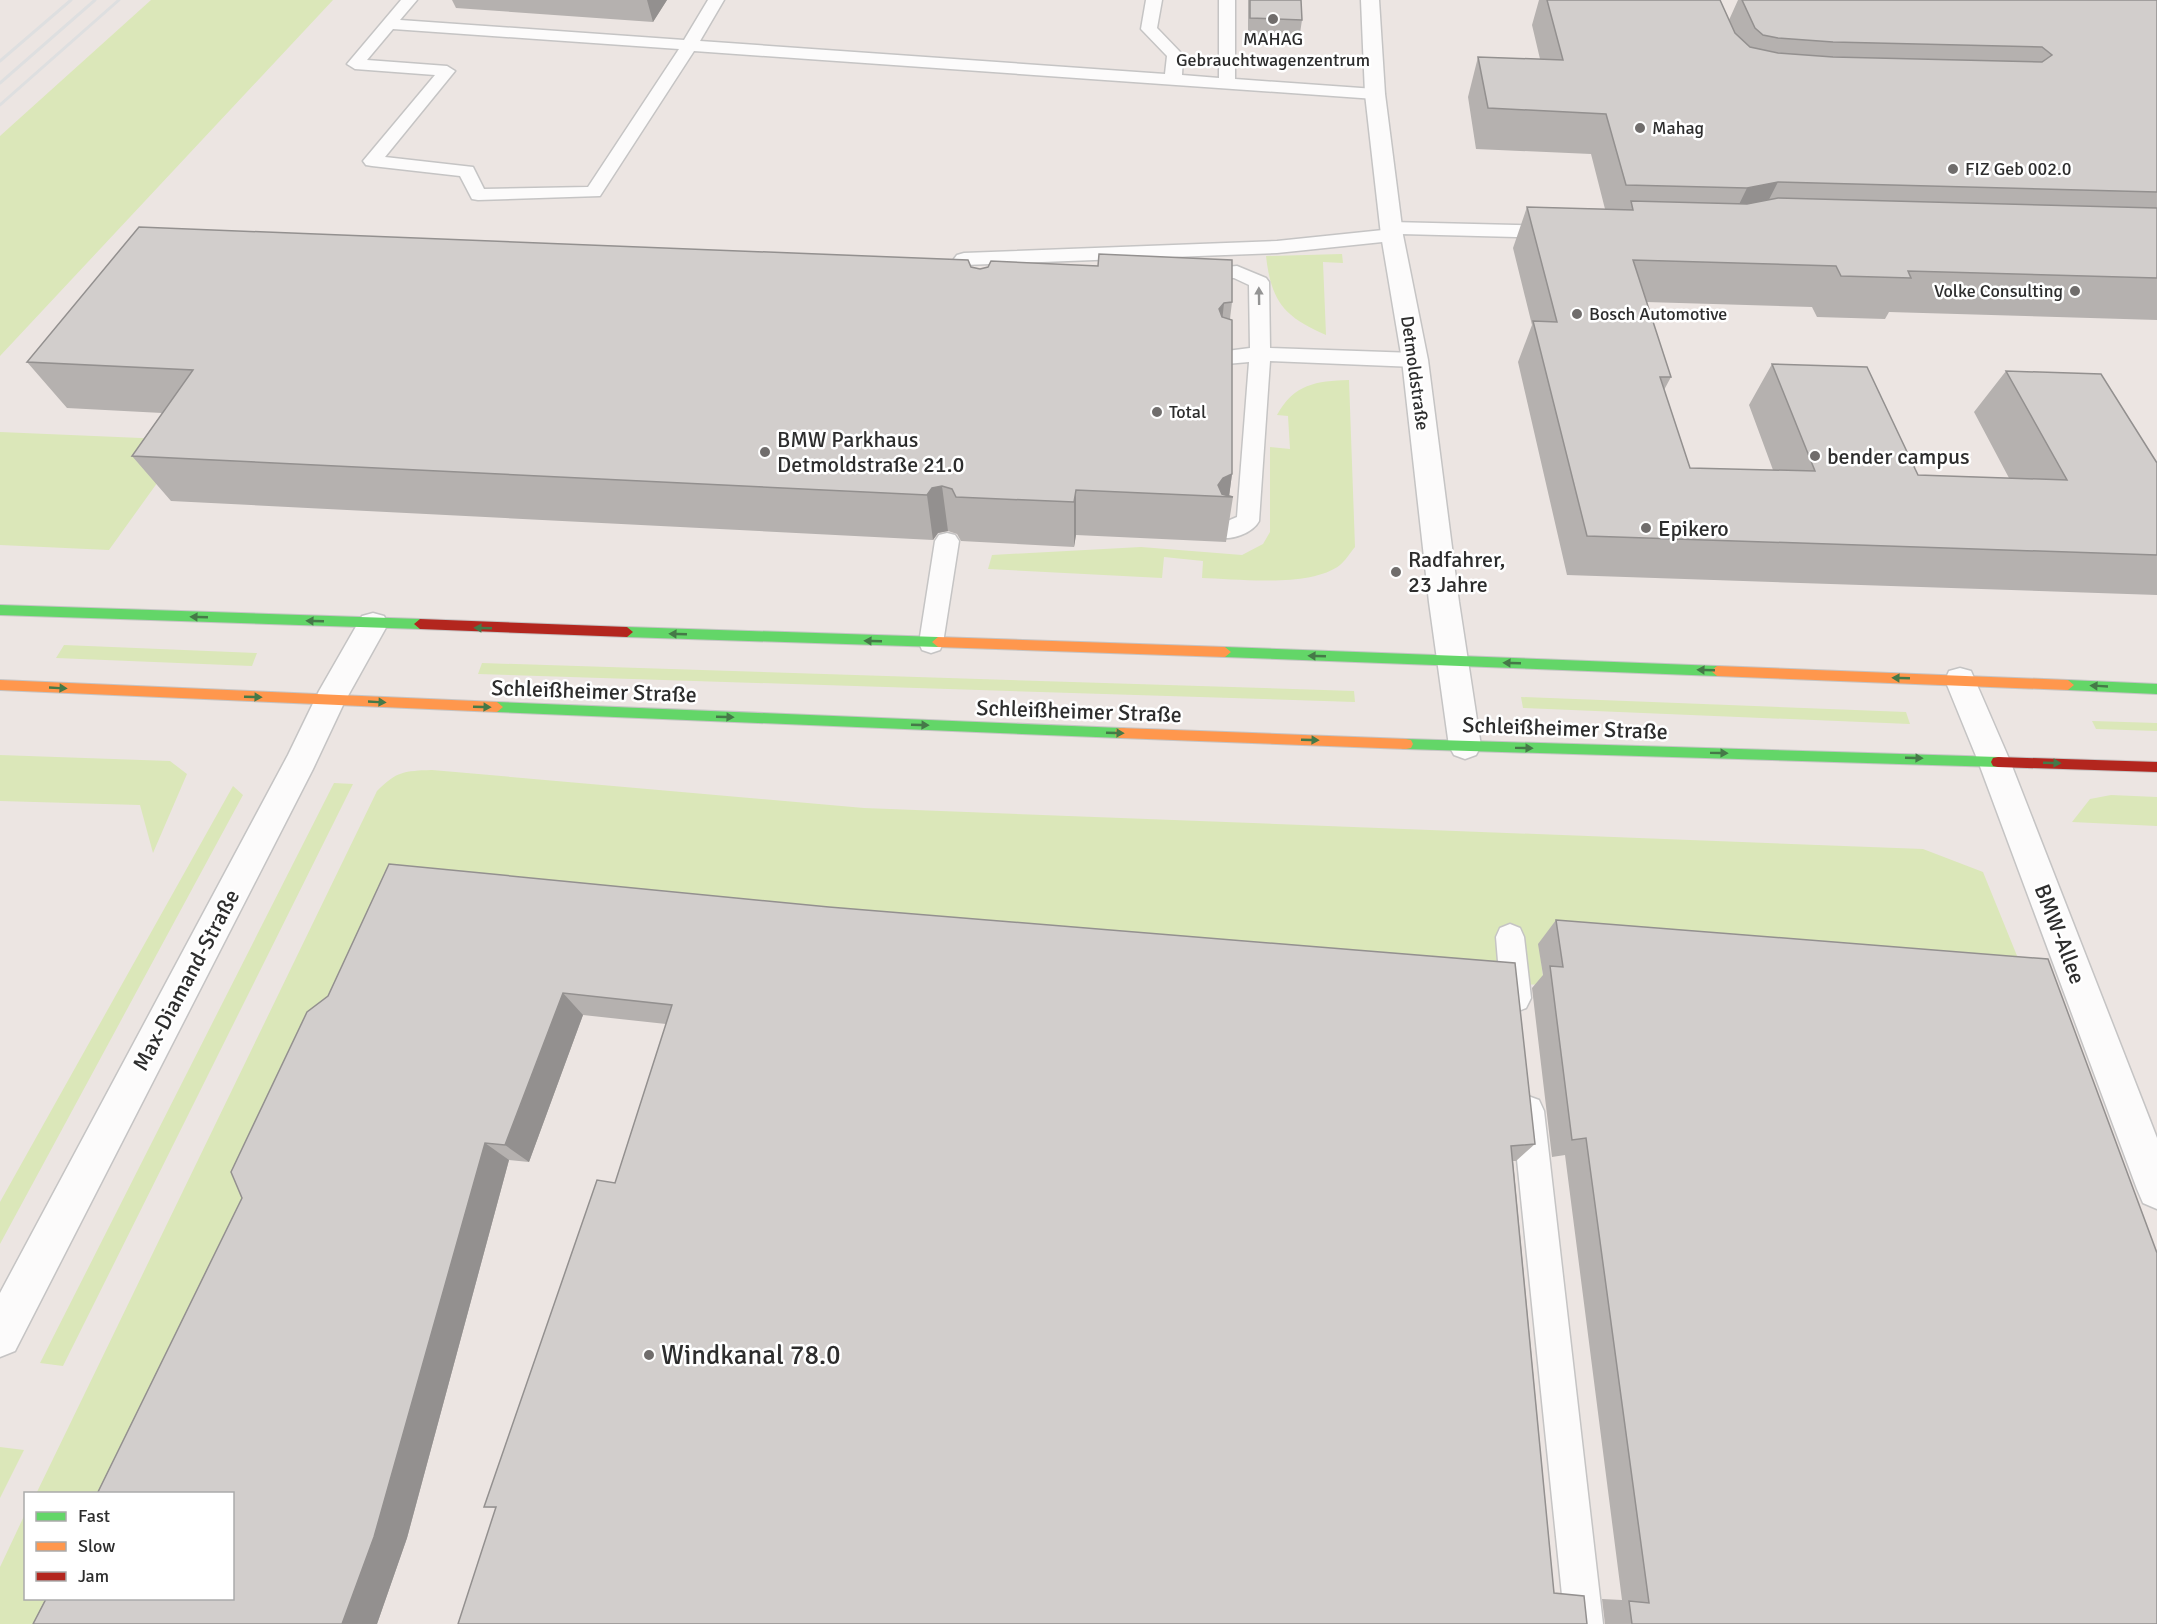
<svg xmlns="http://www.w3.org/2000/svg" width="2157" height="1624" viewBox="0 0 2157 1624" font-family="Signika,sans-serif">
<rect width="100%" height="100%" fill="#ece5e2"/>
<path fill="#dbe7b9" d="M151 0H333L0 356V136Z
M1342 254 1343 263 1323 262 1326 335C1284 317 1271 301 1266 256Z
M1349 380 1355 547C1350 553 1345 561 1340 565 1311 588 1237 579 1202 578L1203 561 1164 557 1162 578 988 569 992 555 1141 547 1242 555 1263 544 1270 532V447L1290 449 1288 416 1277 415C1294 384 1316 381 1349 380Z
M0 432 188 440 109 550 0 545Z
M64 645 257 653 252 666 56 658Z
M482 663 1354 691 1355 702 478 674Z
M1521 697 1906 712 1910 724 1523 708Z
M2092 721 2157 723V731L2096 729Z
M0 755 170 761 187 774 153 853 140 805 0 801Z
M432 770 864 808 1923 849 1983 872 2026 978 1539 944 1544 985 1481 983 414 889 145 1493 36 1494 377 791C397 771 404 771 432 770Z
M334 783 353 784 63 1366 40 1363Z
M233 786 243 795 0 1244V1202Z
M2111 795 2157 797V826L2072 822 2090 799Z
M0 1447 24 1450 0 1498Z
M25 1514 26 1598 95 1599 83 1624H0V1567Z"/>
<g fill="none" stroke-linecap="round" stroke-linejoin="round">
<defs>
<path id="lane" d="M401 0H417L400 20 684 40 708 0H724L700 41 1165 74 1167 56 1141 29 1146 0H1162L1157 28 1183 55 1182 75 1219 78V0H1235V79L1375 89 1383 94 1375 99 694 51 600 196 478 200 472 199 460 176 372 166 366 165 363 161 435 75 355 69 347 64ZM393 29 679 49 588 187 484 189 473 167 385 157 455 71 447 66 367 60Z
M1391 222 1554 226 1561 228 1563 232 1561 236 1554 238 1401 234 1399 239 1392 241 1277 253 964 265 957 263 954 259 957 255 964 253 1277 241 1383 230 1382 228 1384 224Z
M1237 266 1266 278 1269 282 1270 348 1415 353 1422 355 1425 360 1422 365 1415 367 1270 361 1259 521C1253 533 1231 541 1218 537L1214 531 1218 525 1237 517 1249 362 1226 364 1219 362 1216 357 1219 352 1250 348 1249 285 1234 278H1188L1185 274 1188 270Z
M947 533 955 535 959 541 943 643 940 650 931 653 922 650 919 643 935 541 939 535Z
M1510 924 1520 928 1524 937 1531 998 1526 1008 1516 1012 1506 1008 1501 998 1496 937 1500 928Z
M1528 1096 1539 1100 1544 1111 1603 1624H1565L1512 1111 1517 1100Z"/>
<path id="street" d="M1361 0H1379L1385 94 1403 235 1428 360 1459 602 1481 746 1476 755 1465 759 1454 755 1449 746 1429 602 1402 360 1381 235 1365 94Z
M373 613 384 616 388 624 344 703 313 769 15 1351 0 1357V1293L288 755 319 691 362 616Z
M1960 668 1971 671 2010 761 2157 1138V1209L2143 1203 2137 1189 1978 761 1945 680 1949 671Z"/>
<path id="fast" d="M0 605 420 619 426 624 420 629 0 615Z
M627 627 938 637 944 642 938 647 627 637 621 632Z
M1225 647 1717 666 1723 671 1717 676 1225 657 1219 652Z
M2068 680 2157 684V694L2068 690 2062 685Z
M497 702 1121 728 1126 729 1127 733 1126 737 1121 738 497 712 491 707Z
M1406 739 1998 757 2003 758 2005 762 2003 766 1998 767 1406 749 1401 748 1399 744 1401 740Z"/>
<path id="slow" d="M938 637 1225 647 1231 652 1225 657 938 647 932 642Z
M1717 666 2068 680 2074 685 2068 690 1717 676 1711 671Z
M0 680 497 702 503 707 497 712 0 690Z
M1121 728 1406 739 1411 740 1413 744 1411 748 1406 749 1121 738 1116 737 1115 733 1116 729Z"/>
<path id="jam" d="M420 619 627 627 633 632 627 637 420 629 414 624Z
M1998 757 2157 762V772L1998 767 1993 766 1991 762 1993 758Z"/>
</defs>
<use href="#lane" stroke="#c5c4c4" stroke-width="3"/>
<use href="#street" stroke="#c5c4c4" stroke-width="3"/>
<use href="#fast" stroke="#c5c4c4" stroke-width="2"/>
<use href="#slow" stroke="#c5c4c4" stroke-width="2"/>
<use href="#jam" stroke="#c5c4c4" stroke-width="2"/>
<use href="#lane" fill="#fcfbfb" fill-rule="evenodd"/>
<use href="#street" fill="#fcfbfb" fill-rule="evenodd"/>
<use href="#fast" fill="#63d668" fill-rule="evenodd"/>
<use href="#slow" fill="#ff974d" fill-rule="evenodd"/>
<use href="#jam" fill="#b3261e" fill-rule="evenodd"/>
<path stroke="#dedfe0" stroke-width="3" d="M0 61 71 0
M0 83 95 0
M0 105 119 0"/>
</g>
<path fill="#b5b1af" d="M452 0H667L653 22 456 8Z
M1248 0H1301L1302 20 1299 40 1248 38Z
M1539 0H1720L1729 20 1738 0H2157V320L1889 312 1885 319 1817 317 1812 307 1646 302 1671 377 1664 390 1690 468 1773 470 1749 405 1772 364 1918 475 2009 478 1974 412 2006 371 2157 463V595L1567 575 1518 362 1532 325 1513 248 1527 207 1605 209 1591 154 1476 149 1468 97 1478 57 1540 59 1532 25Z
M971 267 980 269 1232 302 1230 319 1232 474 1229 496 1233 497 1226 542 1076 535 1074 547 961 541 957 534 948 531 938 533 933 540 171 501 132 456 162 413 67 408 27 362Z
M389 864 1535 1144 1516 1161H1513L1554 1593 484 1507 615 1183 666 1024 583 1015 529 1162 509 1160 407 1538 377 1624H33L242 1198 328 996Z
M1556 920 2157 1624H1605L1602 1599 1622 1600 1565 1155 1552 1157 1532 988 1543 975 1538 944Z"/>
<path fill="#93908f" d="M647 0H667L653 22Z
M1778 182 1757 223 1727 229 1747 188Z
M1224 303 1219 350V309Z
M1232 474 1229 497H1216L1218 485 1223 478Z
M942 486 948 531 938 533 933 540 927 495 932 488Z
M1076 490V535L1074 547V502Z
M563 993 583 1015 529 1162 505 1145Z
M485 1143 509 1160 407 1538 377 1624H342Z"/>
<path fill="#d2cecc" stroke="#93908f" stroke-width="1.5" d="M1250 0H1301L1302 20 1250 18Z
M1547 0H1720L1735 33 1750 47 1778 53 1833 57 2042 62 2052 55 2042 47 1833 42 1778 38 1763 35 1755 28 1742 0H2157V192L1778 182 1747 188 1626 185 1606 114 1488 108 1478 57 1563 60Z
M1778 198 2157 208V278L1908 271 1911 278 1841 276 1836 266 1633 260 1671 377H1660L1690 468 1815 471 1772 364 1867 367 1918 475 2067 480 2006 371 2101 374 2157 463V555L1587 536 1533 321 1557 322 1527 207 1633 210 1631 201 1747 204Z
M139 227 968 260 971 267 980 269 988 267 991 261 1098 266 1099 254 1232 260V302L1224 303 1219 309 1222 317 1232 320V474L1223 478 1218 485 1222 494 1233 497 1076 490 1074 502 956 497 952 489 942 486 932 488 927 495 132 456 193 370 27 362Z
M389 864 829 907 1515 963 1535 1144 1511 1146 1554 1593 1584 1596 1587 1624H458L496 1507H484L597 1180 615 1183 672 1005 563 993 505 1145 485 1143 374 1537 342 1624H33L46 1599H232V1494H97L242 1198 231 1172 307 1012 328 996Z
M1556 920 2048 959 2157 1253V1624H1632L1629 1601 1649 1603 1586 1138 1572 1140 1550 966 1563 967Z"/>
<defs><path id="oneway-solid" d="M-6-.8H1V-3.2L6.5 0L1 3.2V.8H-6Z" transform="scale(1.5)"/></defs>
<use fill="#949494" href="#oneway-solid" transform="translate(1259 296) rotate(-91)"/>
<g fill="#457948">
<use href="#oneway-solid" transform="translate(199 617) rotate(-178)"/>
<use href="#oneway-solid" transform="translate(315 621) rotate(-178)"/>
<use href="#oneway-solid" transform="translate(483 628) rotate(-178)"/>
<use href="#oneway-solid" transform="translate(678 634) rotate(-178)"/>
<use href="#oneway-solid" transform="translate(873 641) rotate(-178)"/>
<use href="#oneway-solid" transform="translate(1317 656) rotate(-178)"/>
<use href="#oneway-solid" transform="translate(1512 663) rotate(-178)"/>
<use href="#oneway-solid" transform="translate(1706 670) rotate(-178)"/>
<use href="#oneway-solid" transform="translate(1901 678) rotate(-178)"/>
<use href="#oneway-solid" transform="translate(2099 686) rotate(-177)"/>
<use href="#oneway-solid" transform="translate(58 688) rotate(3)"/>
<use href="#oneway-solid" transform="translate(253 697) rotate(2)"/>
<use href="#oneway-solid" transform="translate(377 702) rotate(3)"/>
<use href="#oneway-solid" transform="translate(482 707) rotate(2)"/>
<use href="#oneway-solid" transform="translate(725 717) rotate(2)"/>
<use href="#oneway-solid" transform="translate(920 725) rotate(2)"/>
<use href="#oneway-solid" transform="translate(1115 733) rotate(2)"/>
<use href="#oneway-solid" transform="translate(1310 740) rotate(2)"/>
<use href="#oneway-solid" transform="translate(1524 748) rotate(1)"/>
<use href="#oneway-solid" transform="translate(1719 753) rotate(1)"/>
<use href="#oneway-solid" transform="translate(1914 758) rotate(2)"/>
<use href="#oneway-solid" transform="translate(2052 763) rotate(2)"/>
</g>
<g fill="#706d6c" stroke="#fff" stroke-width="2">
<circle cx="1273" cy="19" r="6"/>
<circle cx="1640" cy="128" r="6"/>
<circle cx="1953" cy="169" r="6"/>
<circle cx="2075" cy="291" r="6"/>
<circle cx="1577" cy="314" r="6"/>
<circle cx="1157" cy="412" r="6"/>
<circle cx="765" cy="452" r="6"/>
<circle cx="1815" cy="456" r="6"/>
<circle cx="1646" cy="528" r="6"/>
<circle cx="1396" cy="572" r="6"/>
<circle cx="649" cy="1355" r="6"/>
</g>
<g text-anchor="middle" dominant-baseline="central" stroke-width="5" stroke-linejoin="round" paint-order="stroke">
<g font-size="18" fill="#2d2d2d" stroke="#fff" text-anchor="start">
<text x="1273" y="39" text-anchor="middle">MAHAG<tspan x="1273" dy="21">Gebrauchtwagenzentrum</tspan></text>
<text x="1652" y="128">Mahag</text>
<text x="1965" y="169">FIZ Geb 002.0</text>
<text x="2063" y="291" text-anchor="end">Volke Consulting</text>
<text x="1589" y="314">Bosch Automotive</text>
<text x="1169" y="412">Total</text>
</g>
<g font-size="18" fill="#2d2d2d" stroke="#fff">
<text transform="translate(1415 373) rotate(82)">Detmoldstraße</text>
</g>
<g font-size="22" fill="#2d2d2d" stroke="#fff" text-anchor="start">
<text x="777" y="439">BMW Parkhaus<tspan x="777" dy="25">Detmoldstraße 21.0</tspan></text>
<text x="1827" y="456">bender campus</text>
<text x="1658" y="528">Epikero</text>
<text x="1408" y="559">Radfahrer,<tspan x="1408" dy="25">23 Jahre</tspan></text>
</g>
<g font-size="22" fill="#2d2d2d" stroke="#fff">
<text transform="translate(594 691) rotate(2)">Schleißheimer Straße</text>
<text transform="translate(1079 711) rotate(2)">Schleißheimer Straße</text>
<text transform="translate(1565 728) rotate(2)">Schleißheimer Straße</text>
<text transform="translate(2060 934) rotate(69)">BMW-Allee</text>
<text transform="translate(186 980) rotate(-62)">Max-Diamand-Straße</text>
</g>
<g font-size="27" fill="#2d2d2d" stroke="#fff" text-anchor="start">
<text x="661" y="1355">Windkanal 78.0</text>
</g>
</g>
<rect x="24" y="1492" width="210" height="108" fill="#ffffff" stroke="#ababab" stroke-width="1.5"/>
<rect x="36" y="1512" width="30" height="9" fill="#63d668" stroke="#ababab" stroke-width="1.5"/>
<text x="78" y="1522" font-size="18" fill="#2d2d2d">Fast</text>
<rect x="36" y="1542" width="30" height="9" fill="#ff974d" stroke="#ababab" stroke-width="1.5"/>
<text x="78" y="1552" font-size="18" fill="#2d2d2d">Slow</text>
<rect x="36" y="1572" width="30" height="9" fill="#b3261e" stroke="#ababab" stroke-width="1.5"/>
<text x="78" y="1582" font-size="18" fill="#2d2d2d">Jam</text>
</svg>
